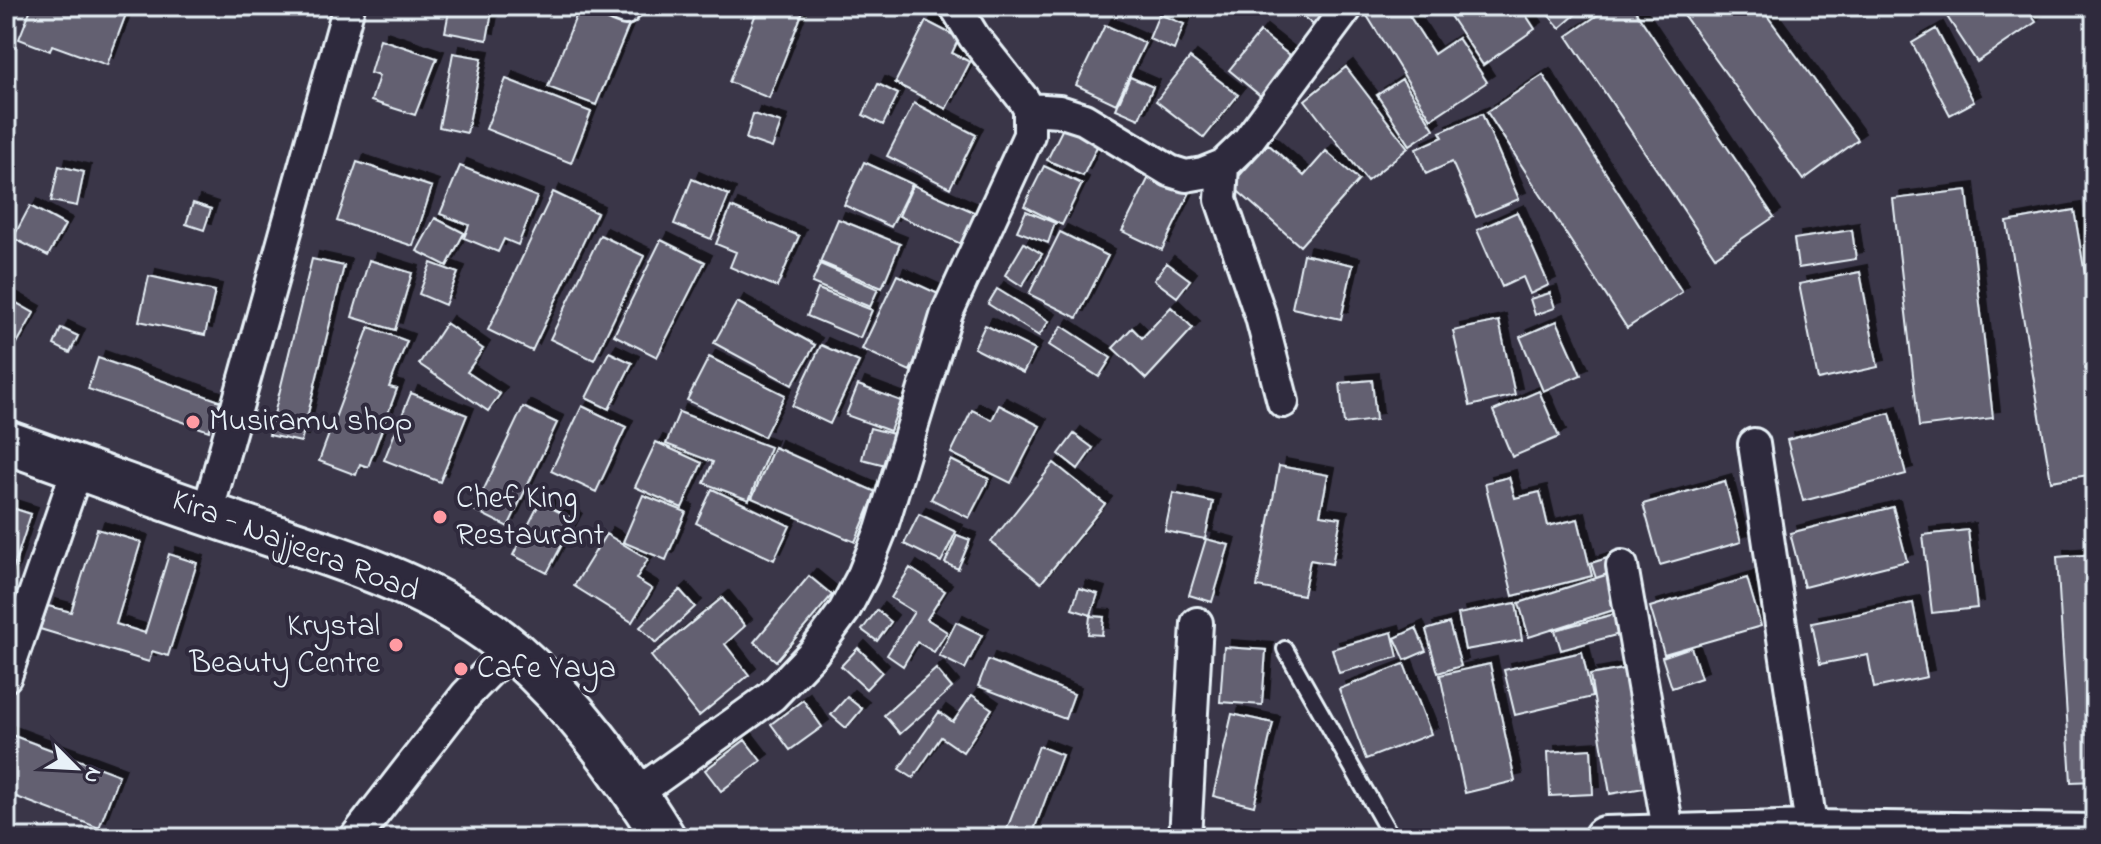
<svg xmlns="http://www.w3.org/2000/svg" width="2101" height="844" viewBox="0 0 2101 844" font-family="'Indie Flower',sans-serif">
<defs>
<filter id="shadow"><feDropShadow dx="7" dy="-7" stdDeviation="0" flood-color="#0009"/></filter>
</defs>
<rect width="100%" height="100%" fill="#3a3648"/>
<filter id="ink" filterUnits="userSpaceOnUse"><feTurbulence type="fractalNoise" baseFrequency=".0125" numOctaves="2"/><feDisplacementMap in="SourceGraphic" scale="16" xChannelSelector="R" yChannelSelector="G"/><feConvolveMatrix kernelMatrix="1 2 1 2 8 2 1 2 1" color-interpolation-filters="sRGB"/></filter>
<g filter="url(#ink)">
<path fill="#636171" stroke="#e8f1f8" stroke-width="2" filter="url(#shadow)" d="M32 6H129L107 65 52 45 50 51 19 39Z
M450 6H493L487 40 445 32Z
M580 6 629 25 596 105 548 87Z
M759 6H805L769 98 729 82Z
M1289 6H1328L1329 7 1315 26Z
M1361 6H1403L1434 54 1458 38 1487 82 1431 119Z
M1465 6H1520L1535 29 1483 65 1450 16Z
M1550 6H1581L1583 8 1560 28 1545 11Z
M1611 6H1632L1774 217 1715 257 1567 36Z
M1677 6H1760L1858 140 1803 180Z
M1940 6H2025L2036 22 1977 62Z
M1159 14 1184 24 1174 50 1149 39Z
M926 21 959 38 952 53 970 62 946 109 895 83Z
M1105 25 1145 43 1116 104 1076 85Z
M1936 29 1974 102 1950 115 1912 43Z
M1260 32 1294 59 1263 98 1229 70Z
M380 39 437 58 415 115 371 101 379 76 370 73Z
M453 53 482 58 467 133 439 127Z
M1190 58 1238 95 1204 138 1156 101Z
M1346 67 1408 148 1367 181 1305 100Z
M1543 75 1682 292 1627 328 1487 112Z
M1130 77 1153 87 1139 119 1116 109Z
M506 79 591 112 571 163 486 129Z
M1402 79 1434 129 1410 145 1377 95Z
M878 84 898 94 883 125 863 115Z
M914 103 976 135 950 188 887 156Z
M753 114 781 123 772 148 746 139Z
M1482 114 1519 199 1476 217 1452 162 1426 174 1416 149 1443 137 1440 132Z
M1066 122 1101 138 1083 176 1047 160Z
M1268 144 1304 176 1326 151 1359 180 1300 246 1231 185Z
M357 162 432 187 413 246 337 221Z
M864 162 912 184 891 227 844 205Z
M59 166 84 172 77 206 51 201Z
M460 166 537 197 518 245 504 239 498 252 464 238 469 225 440 214Z
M1044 166 1082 184 1062 225 1024 206Z
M1152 171 1191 190 1162 250 1122 231Z
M692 179 729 195 711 239 674 224Z
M913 185 985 217 970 248 899 216Z
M1967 190 1993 418 1919 427 1893 199Z
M553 192 597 213 532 351 488 330Z
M193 203 211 209 204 230 186 224Z
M30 206 65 225 48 256 13 238Z
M731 207 799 236 777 287 730 267 736 252 716 244Z
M2074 210 2095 332V474L2051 481 2007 222Z
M1026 211 1055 223 1048 243 1017 231Z
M1517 212 1549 285 1530 294 1523 277 1502 287 1477 230Z
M435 218 464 233 447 266 417 251Z
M838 219 900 244 882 288 820 262Z
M1852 230 1856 259 1798 268 1794 239Z
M1060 232 1108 256 1077 318 1029 294Z
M600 235 644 256 594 360 550 339Z
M661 240 705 262 657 357 614 335Z
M1024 243 1042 254 1022 286 1005 275Z
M1303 254 1353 265 1341 319 1292 308Z
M312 259 344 266 301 442 269 435Z
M369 260 412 273 395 330 352 317Z
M431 263 458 273 445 305 419 294Z
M1167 263 1190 280 1177 297 1154 280Z
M820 264 878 289 870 307 812 283Z
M1860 272 1878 367 1818 380 1799 284Z
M897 275 945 297 910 371 862 349Z
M149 276 215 291 205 335 139 321Z
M818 289 872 310 860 338 807 316Z
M997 289 1049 321 1039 336 988 304Z
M1550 293 1555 308 1535 315 1530 299Z
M6 297 34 313 15 347 6 342Z
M737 302 815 345 792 385 714 343Z
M1171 307 1193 328 1146 379 1113 348 1132 328 1142 338Z
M1499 321 1515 395 1470 406 1453 331Z
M1557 321 1581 375 1543 391 1520 337Z
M446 323 483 349 467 372 500 394 488 411 419 364Z
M985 325 1035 350 1023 373 974 348Z
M1062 326 1111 358 1099 377 1049 345Z
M369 327 407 341 389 387 397 389 368 467 360 464 356 475 319 461Z
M61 328 78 336 70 353 54 345Z
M821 345 859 362 830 424 792 406Z
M609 352 632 363 609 409 586 398Z
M709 357 785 395 764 437 687 400Z
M98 358 220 401 209 431 88 389Z
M1372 380 1376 420 1344 424 1340 383Z
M858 385 901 401 890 431 846 415Z
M1539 391 1559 437 1512 457 1493 411Z
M411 393 467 415 440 482 384 460Z
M999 405 1040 426 1011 483 951 453 972 410 992 420Z
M582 406 626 427 596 492 551 471Z
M523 407 557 423 508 527 474 510Z
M679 412 770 447 749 500 704 483 713 462 666 444Z
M1890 413 1906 474 1803 501 1787 440Z
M870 428 901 436 893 467 862 459Z
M1074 434 1093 448 1078 469 1059 454Z
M656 442 702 463 682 508 635 487Z
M774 447 876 492 855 542 752 498Z
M951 460 989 479 969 518 931 499Z
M1054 463 1105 504 1041 583 991 542Z
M1279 466 1328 475 1320 515 1341 518 1332 564 1310 560 1303 595 1257 587Z
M1509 477 1515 498 1540 492 1548 526 1578 519 1592 576 1513 596 1485 483Z
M1725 481 1741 542 1660 565 1643 504Z
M712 489 790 526 774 560 696 523Z
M1173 493 1213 502 1205 539 1165 531Z
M643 495 686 512 666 560 623 542Z
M540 502 575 520 547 573 513 555Z
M6 506 31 514 6 591Z
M1893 507 1907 561 1804 587 1790 533Z
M919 514 956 532 941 562 904 544Z
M97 529 141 542 116 624 145 633 169 554 197 563 168 656 152 651 149 662 40 629 48 606 71 612Z
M1968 530 1977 608 1932 613 1923 535Z
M606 534 648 559 636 579 652 589 632 622 574 586Z
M957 535 970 540 958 569 945 563Z
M1206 539 1229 545 1212 602 1189 595Z
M2095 554V781L2071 782 2057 557Z
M1611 557 1615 571 1596 578 1591 563Z
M910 568 945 591 927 619 947 632 934 652 917 642 903 666 887 655 914 612 891 598Z
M1612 573 1623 607 1529 637 1519 603Z
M809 576 832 595 776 661 754 642Z
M1747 578 1761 626 1664 654 1650 607Z
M1079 588 1098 594 1091 615 1072 609Z
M680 590 695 607 656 643 640 627Z
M722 598 745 626 725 644 749 675 699 716 651 656Z
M1516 603 1522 640 1465 650 1458 614Z
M1913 603 1927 677 1874 688 1868 655 1820 664 1812 623Z
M877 610 891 622 877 641 862 630Z
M1622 612 1627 632 1561 650 1555 630Z
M1090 616 1104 617 1102 635 1088 634Z
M956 622 982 635 965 669 939 656Z
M1449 623 1461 666 1438 673 1426 630Z
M1416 628 1426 651 1405 660 1395 638Z
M1392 632 1398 657 1339 673 1332 649Z
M1224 647 1266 650 1262 705 1220 702Z
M1691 647 1701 678 1672 688 1662 657Z
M858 648 882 672 866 689 841 666Z
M1582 652 1592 697 1515 715 1504 670Z
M988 660 1074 694 1065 719 978 686Z
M1404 664 1431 734 1366 759 1339 689Z
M1490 664 1515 781 1465 793 1440 675Z
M1634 667 1655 786 1610 794 1590 675Z
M936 669 952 688 900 734 884 715Z
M972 695 992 709 963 752 941 737 913 778 899 769 939 712 953 722Z
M847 697 862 709 846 728 831 715Z
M803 700 822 727 790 750 771 724Z
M1232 714 1273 723 1254 806 1213 796Z
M6 733 119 775 99 828 6 793Z
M745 740 761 761 721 791 705 770Z
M1039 746 1062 755 1031 838 1007 829Z
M1591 749 1593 794 1550 796 1548 752Z"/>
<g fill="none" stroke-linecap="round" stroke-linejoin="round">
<defs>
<path id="lane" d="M1285 649 1392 838"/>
<path id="street" d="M617 6 625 9
M1029 109 1059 111 1084 119 1170 171 1186 176 1203 173 1223 165 1247 142 1348 6
M1223 165 1221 200 1261 317 1283 402
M1754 444 1812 832
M207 514 349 6
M1622 566 1669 835
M6 676 78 467
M637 793 772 696 814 652 844 611 863 575 881 530 947 313 1029 135V109L1024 100 974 37 955 6
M355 838 466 695 511 649
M1185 838 1197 623"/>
<path id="secondary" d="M6 442C78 467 150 495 223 519 321 553 432 581 513 651 574 704 622 770 664 838
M1605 838 1812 832 2095 836"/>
</defs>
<use href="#lane" stroke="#e8f1f8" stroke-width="20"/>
<use href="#street" stroke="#e8f1f8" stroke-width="36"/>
<use href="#secondary" stroke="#e8f1f8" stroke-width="48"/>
<use href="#lane" stroke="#2f2a3d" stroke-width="14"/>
<use href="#street" stroke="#2f2a3d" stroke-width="30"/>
<use href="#secondary" stroke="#2f2a3d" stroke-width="42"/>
</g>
</g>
<g fill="#ff9aa2" stroke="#2f2a3d" stroke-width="3">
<circle cx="193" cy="422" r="8"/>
<circle cx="440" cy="517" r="8"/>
<circle cx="396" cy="645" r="8"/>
<circle cx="461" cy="669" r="8"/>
</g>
<g text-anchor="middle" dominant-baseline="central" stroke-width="8" stroke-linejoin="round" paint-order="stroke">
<g font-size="32" fill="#e8f1f8" stroke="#2f2a3d" text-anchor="start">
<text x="209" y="422">Musiramu shop</text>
<text x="456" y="499">Chef King<tspan x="456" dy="37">Restaurant</tspan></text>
<text x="380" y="627" text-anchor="end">Krystal<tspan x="380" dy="37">Beauty Centre</tspan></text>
<text x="477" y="669">Cafe Yaya</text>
</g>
<g font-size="32" fill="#e8f1f8" stroke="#2f2a3d">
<text transform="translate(295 547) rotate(21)">Kira - Najjeera Road</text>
</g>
</g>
<rect width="2101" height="844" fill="none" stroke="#2f2a3d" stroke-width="32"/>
<rect x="16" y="16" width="2069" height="812" fill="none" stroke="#e8f1f8" stroke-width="3" filter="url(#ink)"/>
<g transform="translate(76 768) rotate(114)" stroke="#2f2a3d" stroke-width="6" paint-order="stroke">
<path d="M0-6L14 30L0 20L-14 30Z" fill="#e8f1f8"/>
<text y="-12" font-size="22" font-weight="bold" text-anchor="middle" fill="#e8f1f8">N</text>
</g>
</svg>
